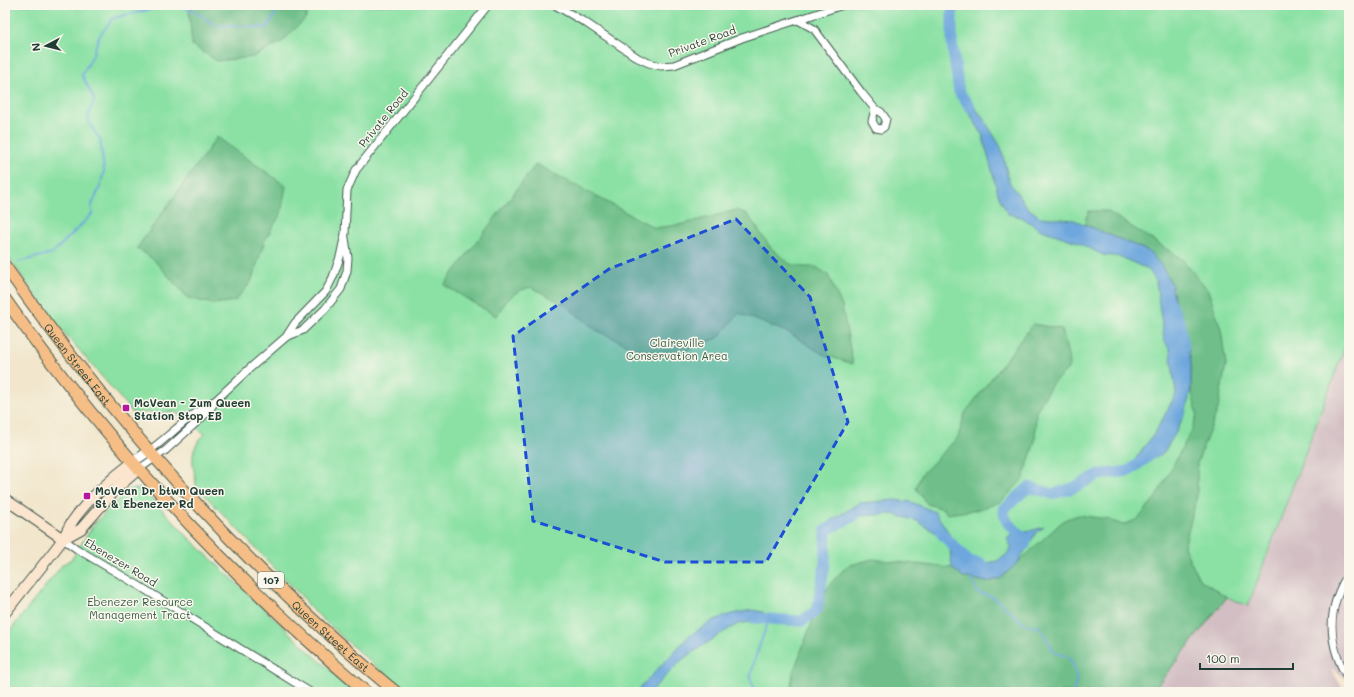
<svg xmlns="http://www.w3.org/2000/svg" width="1354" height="697" viewBox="0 0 1354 697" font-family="Mali,sans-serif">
<rect width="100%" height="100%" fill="#fbf7ec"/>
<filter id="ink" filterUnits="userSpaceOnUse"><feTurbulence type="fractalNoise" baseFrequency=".025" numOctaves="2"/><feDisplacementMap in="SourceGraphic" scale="8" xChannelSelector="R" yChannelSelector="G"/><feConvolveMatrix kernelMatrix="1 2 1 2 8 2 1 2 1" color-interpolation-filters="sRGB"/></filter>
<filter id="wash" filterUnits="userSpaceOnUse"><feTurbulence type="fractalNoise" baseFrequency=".012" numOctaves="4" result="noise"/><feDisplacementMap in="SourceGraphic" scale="16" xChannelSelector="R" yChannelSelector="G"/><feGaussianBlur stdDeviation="0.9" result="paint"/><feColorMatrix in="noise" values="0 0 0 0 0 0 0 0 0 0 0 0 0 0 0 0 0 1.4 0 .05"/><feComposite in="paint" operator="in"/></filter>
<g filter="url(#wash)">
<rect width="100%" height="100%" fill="#f2e7cd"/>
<path fill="#d2bec3" d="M1349 336V681L1330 667 1345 692H1152L1227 597 1249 605Z"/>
<path fill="#8be1a4" stroke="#558f6c" d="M5 5H1349V336L1248 606 1227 597 1152 692H406L359 652 306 604 307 602 196 486C196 472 188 458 197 444 199 440 202 437 205 434L175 412 133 413 50 316 5 252Z
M130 489H141L147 493 189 538 312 654 356 692H5V637L63 564 71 560 93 526 123 494Z"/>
<path fill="#70bf8a" stroke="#487e5f" d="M193 5H303L308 8 306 18 282 42 253 57 217 61 192 45 189 12Z
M217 137 286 186 281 213 265 240 251 282 235 301 213 304 188 298 154 260 137 248Z
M536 164 655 228 684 224 736 210 748 215 771 248 790 264 802 267H816L828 275 842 306 853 364 824 355 791 334 739 313 718 338 681 352 655 354 632 347 596 330 565 305 531 287C510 293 508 299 496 316L444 285Z
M1089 211H1107L1182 259 1208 290 1221 329 1226 365 1218 409 1197 463V496L1184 547 1199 579 1227 597 1152 692H790L793 673 819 603 830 584 847 566 872 559 952 568 963 577 987 582 1001 578 1064 520 1078 515 1107 519 1123 525 1138 519 1156 497 1192 430 1197 414 1191 388V364L1189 350 1180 329 1171 283 1148 251 1086 225V218Z
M1033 324 1062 329 1070 364 1067 370 1052 384 1036 412 1035 441 1023 479 1001 502 976 510 947 514 944 509 927 504 916 488 921 475 958 437 965 413Z"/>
<path fill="#6ea7dd" stroke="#467288" d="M962 96 968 99 982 116 1001 147 1009 182 1028 208 1040 217 1074 220 1148 251 1161 265 1171 283 1180 329 1189 350 1191 364V388L1186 411 1175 434 1162 455 1136 465V458L1155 433 1176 394 1170 350 1164 340 1156 281 1149 270 1121 257 1103 255 1077 242 1039 229 1022 217 1008 214 999 197 982 134 962 101Z
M895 500 911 502 935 512 949 533 951 544 948 546 938 534 917 521 892 514 860 516 841 522 823 535 822 530 832 520 860 503Z
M1044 527 1036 533 1018 562 1001 578 987 582 972 579 963 577 952 568 950 550 967 560 985 563 997 561 1005 556 1012 548 1007 539 1010 536Z
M752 610 763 612 769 619 738 624 722 633 683 659 650 692H636L689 636 712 621 728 615Z"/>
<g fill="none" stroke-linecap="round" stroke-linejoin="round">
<path stroke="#6ea7dd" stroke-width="2" d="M176 5 194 11 215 25 223 26H245L266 28 275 15 277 5
M18 262 53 253 93 213 91 207 100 187 104 171 100 139 88 122V117L94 99 82 75 92 57 100 35 113 18 169 5
M948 546 950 550
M972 579 978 593 993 597 1026 625 1040 627 1054 652C1058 654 1065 655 1069 658 1077 667 1078 681 1073 692
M756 692 750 679 755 658 769 619"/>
<path stroke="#6ea7dd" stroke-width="11" d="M952 5V43L959 92 970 107
M1171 305 1180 323 1184 347
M941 533 969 561 982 564
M1025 545 1026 540 1007 522 1003 510 1029 487 1053 494 1073 488 1098 475 1129 471 1149 456
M754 618 802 621 817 610 825 563 826 530 854 516"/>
</g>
</g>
<g filter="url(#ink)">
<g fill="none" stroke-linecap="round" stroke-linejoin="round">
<defs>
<path id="minor" d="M555 5 586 23 638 58 649 63 661 66 674 65 742 38 843 5
M798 20 814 29 861 92 875 109 872 121 876 128 881 129 884 127 886 119 881 112 875 109
M286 337 295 323 326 291 333 277 340 257 345 234 347 190 356 170 488 5
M149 451C171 435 190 414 214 401
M139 469 166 450 208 412 216 400 249 369 286 337 303 330 325 309 341 289 347 271 348 258 345 238
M63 539 77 549 136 584 310 692
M1349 573C1326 608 1327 645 1349 680"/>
<path id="tertiary" d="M133 462 149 451"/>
<path id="secondary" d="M5 499 63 539
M63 539 81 529 117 488 139 469
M5 613C23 589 42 567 60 543 65 537 67 529 72 522 86 501 113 477 133 462"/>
<g id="primary">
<path id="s1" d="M5 266C90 387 185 499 292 600 326 632 360 663 396 692"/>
<path d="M5 299C107 445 231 576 366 692"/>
</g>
</defs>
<use href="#minor" stroke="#3f564b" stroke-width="9"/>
<use href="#tertiary" stroke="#3f564b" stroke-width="11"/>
<use href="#secondary" stroke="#3f564b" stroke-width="12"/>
<use href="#primary" stroke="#3f564b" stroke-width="13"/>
<use href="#minor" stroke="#fff" stroke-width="7"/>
<use href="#tertiary" stroke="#fff" stroke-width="9"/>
<use href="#secondary" stroke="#fbe5cf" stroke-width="10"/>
<use href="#primary" stroke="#f6be87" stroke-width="11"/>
</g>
</g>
<path fill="#1d4ed8" fill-opacity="0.2" stroke="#1d4ed8" stroke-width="3" stroke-dasharray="8 5" stroke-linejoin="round" d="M736 219 810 297 848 422 766 562H665L533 521 513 336 609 269Z"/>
<g fill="#b5179e" stroke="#fbf7ec" stroke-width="1.5">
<rect x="122" y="404" width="8" height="8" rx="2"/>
<rect x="83" y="492" width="8" height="8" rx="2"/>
</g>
<g text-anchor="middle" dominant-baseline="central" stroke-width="3" stroke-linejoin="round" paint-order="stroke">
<rect fill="#fbf7ec" stroke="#61756b" stroke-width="1" x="258" y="572" width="26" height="16" rx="3"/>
<g font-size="10" font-weight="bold" fill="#1f3d34">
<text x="271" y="580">107</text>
</g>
<g font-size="11" fill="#1f3d34" stroke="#fbf7ec">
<text transform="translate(702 41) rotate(-20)">Private Road</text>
<text transform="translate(383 118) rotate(-51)">Private Road</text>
<text stroke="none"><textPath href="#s1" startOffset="122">Queen Street East</textPath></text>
<text transform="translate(121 562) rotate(31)">Ebenezer Road</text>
<text stroke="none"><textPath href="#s1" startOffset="494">Queen Street East</textPath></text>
</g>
<g font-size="11" fill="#355e4a" stroke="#fbf7ec">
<text x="677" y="342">Claireville<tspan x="677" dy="13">Conservation Area</tspan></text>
<text x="140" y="601">Ebenezer Resource<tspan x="140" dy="13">Management Tract</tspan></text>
</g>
<g font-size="11" font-weight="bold" fill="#1f3d34" stroke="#fbf7ec" text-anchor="start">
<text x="134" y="402">McVean - Zum Queen<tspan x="134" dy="13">Station Stop EB</tspan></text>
<text x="95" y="490">McVean Dr btwn Queen<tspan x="95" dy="13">St &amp; Ebenezer Rd</tspan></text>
</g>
</g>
<rect width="1354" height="697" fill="none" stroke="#fbf7ec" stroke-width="20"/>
<g transform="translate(46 46) rotate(263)" stroke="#fbf7ec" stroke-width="3" paint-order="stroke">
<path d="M0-3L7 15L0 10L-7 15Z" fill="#1f3d34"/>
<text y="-6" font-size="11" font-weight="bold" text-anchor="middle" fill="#1f3d34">N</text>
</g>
<path d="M1200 663v6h93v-6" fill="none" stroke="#1f3d34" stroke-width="2"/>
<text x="1206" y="663" font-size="12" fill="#1f3d34" stroke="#fbf7ec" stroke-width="3" paint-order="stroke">100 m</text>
</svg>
